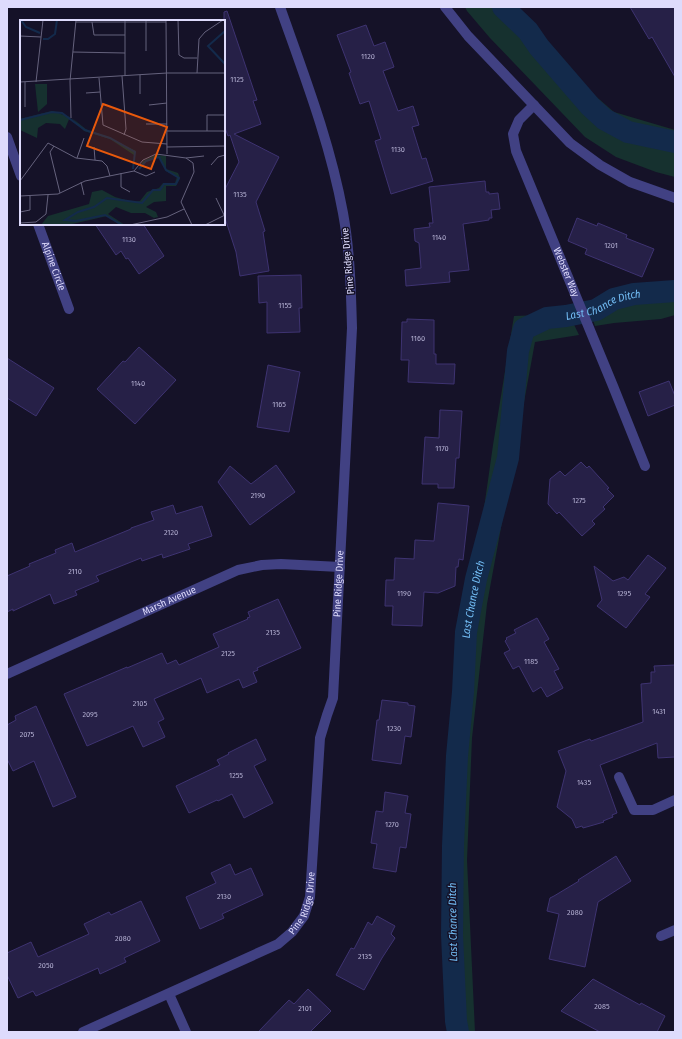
<svg xmlns="http://www.w3.org/2000/svg" width="682" height="1039" viewBox="0 0 682 1039" font-family="'Fira Sans Condensed',sans-serif">
<rect width="100%" height="100%" fill="#151228"/>
<path fill="#16312f" d="M465 7H511L578 81 614 112 675 130V177L656 172 616 157 585 137 490 38 467 11Z
M675 287V315L661 319 614 323 595 326 587 301Z
M569 314 579 335 535 342 487 604 472 738 467 860 475 1032H450L447 942 450 811 465 642 493 445 514 316Z"/>
<g fill="none" stroke-linecap="round" stroke-linejoin="round">
<g stroke="#132a4b" stroke-width="22">
<path d="M503 7 528 31 539 47 590 106 604 119 628 132 675 142"/>
<path id="s1" d="M458 1032 456 1021 452 935 453 846 457 756 463 692 466 632 476 579 508 458 518 351 524 329 547 318 566 316 596 310 614 299 634 294 675 291"/>
</g>
</g>
<path fill="#262047" stroke="#3e3371" d="M630 7H675V77L652 37 649 39Z
M227 11 257 100 253 101 261 124 234 134 279 157 256 202 265 231 263 232 269 271 240 276 236 252 224 215V191L239 162 230 135 228 136 224 125V12Z
M366 25 374 46 385 42 394 67 383 71 398 111 413 106 419 125 412 127 422 159 426 158 433 181 391 194 375 141 381 139 369 101 360 104 349 73 351 72 337 35Z
M485 181 486 192H489V194L498 193 500 209 491 210 492 218H489V220L463 224 469 270 449 272 450 282 406 286 405 270 421 268 419 243 415 241 414 229 430 227 429 223H433L429 187Z
M577 218 597 226 598 223 627 235 626 238 654 249 642 277 585 254 587 249 568 241Z
M95 224H143L164 256 139 274 128 258 126 259 121 251 116 255Z
M301 275 302 308H299L300 332 267 333V302L259 303 258 276Z
M407 319 434 320V354H436V364H455L454 384 408 382 409 360H401L402 322H407Z
M139 347 176 380 135 424 97 389 123 361 125 362Z
M7 358 54 388 36 416 7 398Z
M268 365 300 372 289 432 257 427Z
M669 381 675 396V405L648 416 639 392Z
M440 410 462 411 459 458H456L454 488H438V484H422L425 437 439 438Z
M581 462 587 468 589 466 609 488 607 489 614 496 603 507 605 509 592 521 595 524 582 536 559 512 557 514 548 504 550 479 560 471 565 476Z
M276 465 295 492 250 525 218 482 230 466 251 484Z
M438 503 469 506 463 560 459 559 458 567H456L455 586 438 593 424 592 422 626 392 625 393 606H385L386 580H394L395 558 414 559 415 540 434 541Z
M173 505 176 514 202 506 212 536 188 544 190 549 163 558 162 554 142 561 141 558 96 576 99 581 75 591 77 595 54 604 50 594 13 611V609L7 612V576L30 566 29 564 56 553 55 550 72 543 75 552 131 529V528L154 520 151 512Z
M648 555 666 568 645 594 650 597 626 628 597 606 602 600 594 566 613 581 624 577 628 580Z
M278 599 301 648 257 668 258 670 253 672 257 682 243 688 239 679 207 693 201 678 154 699 164 719 158 722 165 737 143 747 133 726 87 746 64 694 127 667V668L162 653 167 664 176 660 179 665 219 647 213 634 248 619 247 618 250 617 248 612Z
M537 618 549 639 544 642 559 669 554 671 563 688 547 697 541 687 533 692 519 666 513 669 504 653 510 650 505 641 507 639 506 638 516 633 514 630Z
M675 665V757L658 758 657 743 600 765 617 813 612 815 613 817 603 821 604 822 583 828 582 826 576 828 572 819 557 807 566 771 558 751 590 739 591 741 643 722 641 684 651 683V672H655L654 666Z
M382 700 408 703V705L415 706 411 737 405 736 401 764 372 760 377 720H379Z
M36 706 76 797 53 807 34 761 13 771 7 759V725L16 720 15 716Z
M256 739 266 760 254 766 273 803 244 818 232 794 218 801 217 800 189 813 176 786 220 765 217 760 229 754 228 753Z
M385 792 408 796 405 813 411 814 406 848 400 847 396 872 373 868 377 844 371 843 376 811 383 812Z
M616 856 631 881 598 902 585 967 549 959 559 914 547 911 550 898 554 896 579 881 578 880Z
M230 864 235 875 251 868 263 895 222 914 224 918 200 929 186 897 216 883 211 873Z
M141 901 160 941 124 958 126 962 100 974 98 968 36 996 33 991 18 998 7 975V953L31 942 38 957 89 934 84 924 109 912 111 915Z
M377 916 395 926 391 934 395 938 382 958 364 990 336 975 351 948 354 949 368 922 372 925Z
M593 979 640 1005 641 1003 665 1016 657 1032H600L561 1011Z
M308 989 331 1011 310 1032H258L289 1000 294 1004Z"/>
<g fill="none" stroke-linecap="round" stroke-linejoin="round">
<g stroke="#414183" stroke-width="10">
<path id="s2" d="M534 105 519 120 513 134 516 151 613 386 645 466"/>
<path d="M619 777 634 810H653L675 800"/>
</g>
<g stroke="#414183" stroke-width="10">
<path d="M445 7 468 36 570 143 600 165 630 182 675 198"/>
<path d="M7 137 21 176"/>
<path id="s3" d="M38 224 69 309"/>
<path id="s4" d="M7 674 238 570 262 565 281 564 340 567"/>
<path d="M661 936 675 930"/>
<path d="M169 994 186 1032"/>
<path id="s5" d="M83 1032 278 944 292 932 304 916 310 897 320 738 327 715 333 698 352 328C351 290 350 251 343 213 330 142 304 75 280 7"/>
</g>
</g>
<g text-anchor="middle" dominant-baseline="central" stroke-width="3" stroke-linejoin="round" paint-order="stroke">
<g font-size="8" fill="#b0accf">
<text x="368" y="56">1120</text>
<text x="237" y="79">1125</text>
<text x="398" y="149">1130</text>
<text x="240" y="194">1135</text>
<text x="439" y="237">1140</text>
<text x="129" y="239">1130</text>
<text x="611" y="245">1201</text>
<text x="285" y="305">1155</text>
<text x="418" y="338">1160</text>
<text x="138" y="383">1140</text>
<text x="279" y="404">1165</text>
<text x="442" y="448">1170</text>
<text x="258" y="495">2190</text>
<text x="579" y="500">1275</text>
<text x="171" y="532">2120</text>
<text x="75" y="571">2110</text>
<text x="404" y="593">1190</text>
<text x="624" y="593">1295</text>
<text x="273" y="632">2135</text>
<text x="228" y="653">2125</text>
<text x="531" y="661">1185</text>
<text x="140" y="703">2105</text>
<text x="659" y="711">1431</text>
<text x="90" y="714">2095</text>
<text x="394" y="728">1230</text>
<text x="27" y="734">2075</text>
<text x="236" y="775">1255</text>
<text x="584" y="782">1435</text>
<text x="392" y="824">1270</text>
<text x="224" y="896">2130</text>
<text x="575" y="912">2080</text>
<text x="123" y="938">2080</text>
<text x="365" y="956">2135</text>
<text x="46" y="965">2050</text>
<text x="602" y="1006">2085</text>
<text x="305" y="1008">2101</text>
</g>
<g font-size="10" fill="#dedbfc" stroke="#151228">
<text transform="translate(348 261) rotate(-95)">Pine Ridge Drive</text>
<text stroke="none"><textPath href="#s3" startOffset="45">Alpine Circle</textPath></text>
<text stroke="none"><textPath href="#s2" startOffset="185">Webster Way</textPath></text>
<text stroke="none"><textPath href="#s5" startOffset="588">Pine Ridge Drive</textPath></text>
<text stroke="none"><textPath href="#s4" startOffset="178">Marsh Avenue</textPath></text>
<text stroke="none"><textPath href="#s5" startOffset="264">Pine Ridge Drive</textPath></text>
</g>
<g font-size="11" font-style="italic" fill="#72bcf4" stroke="#151228">
<text stroke="none"><textPath href="#s1" startOffset="794">Last Chance Ditch</textPath></text>
<text stroke="none"><textPath href="#s1" startOffset="434">Last Chance Ditch</textPath></text>
<text transform="translate(453 922) rotate(-91)">Last Chance Ditch</text>
</g>
</g>
<g transform="translate(20 20)">
<rect width="205" height="205" fill="#151228"/>
<path d="M15 64H27V84L18 92ZM32 91 50 97 45 109 40 104 26 103 18 108 17 118 0 110V99ZM52 98 67 110 86 116 116 131 114 135 90 119 64 111ZM135 135 146 136V149L158 153 160 158 156 166H146V181L134 182 126 187 136 192 138 197 134 198 125 193H111L96 187 88 194 105 205H100L87 196 48 205H21L28 196 69 184 72 172 82 170 95 177 113 182 120 181 127 172 139 168 143 163H155L157 157 146 151 139 137 126 142 118 150 123 141Z" fill="#16312f"/>
<path fill="none" stroke="#132a4b" stroke-width="2" d="M1 0 6 7 20 13M205 11 188 26 205 44M23 19H28L35 14 37 0M0 100 32 92 42 93 65 110 90 118 115 132 113 149M102 205 85 195 56 201 45 200 58 192 74 187 87 178 122 183 133 170H140L144 164H156L159 158 146 150 139 137 126 141 119 149"/>
<path fill="none" stroke="#65627d" stroke-width="1" d="M146 0 147 134M158 0 159 35 164 38H177M56 2H146M72 2 74 15H105M0 16 21 17M126 31V1M53 32 105 33M177 53 179 19 185 12 203 0M120 55V74M102 56 106 109 104 115M105 56V0M79 58 83 105 122 122 147 124M0 62 147 53H205M5 62V87M16 62 23 0M66 73 80 72M129 85 147 83M51 98 50 61 56 0M126 104H147M147 111H204L205 114M187 111V95H205M34 126 30 132 40 173M74 127 75 140M147 127 205 126M57 138 64 118M166 138 173 143 174 152 161 182 172 205M191 145 198 137 205 135M114 151 126 156 135 152M101 153V167L110 172M0 161 28 123 56 138 82 141 87 146 90 156M61 162 64 175M0 176 38 174 65 161 114 151 123 140 136 134 166 138 184 136M196 178 204 195M0 192 10 190V176M0 203 16 202 26 194 28 175M110 205 147 197 164 189M185 205 205 195"/>
<path fill="#e8590c" fill-opacity="0.15" stroke="#e8590c" stroke-width="2" d="M83 84 147 107 131 149 67 126Z"/>
<rect width="205" height="205" fill="none" stroke="#dedbfc" stroke-width="2"/>
</g>
<rect width="682" height="1039" fill="none" stroke="#dedbfc" stroke-width="16"/>
</svg>
